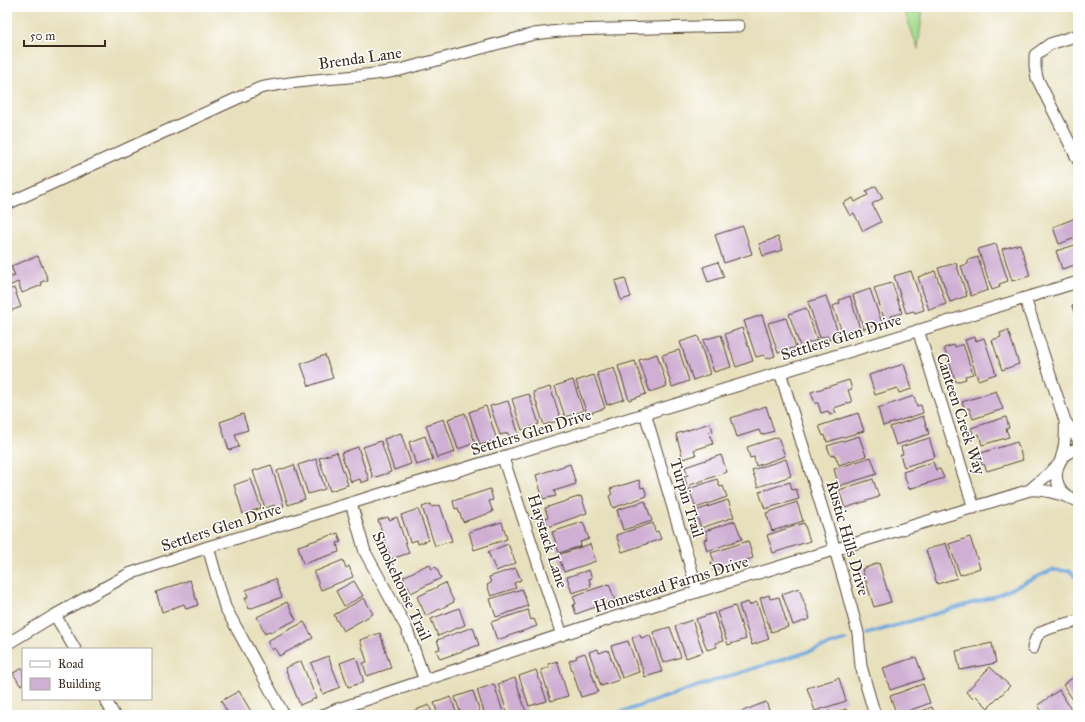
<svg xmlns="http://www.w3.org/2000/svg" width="1085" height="722" viewBox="0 0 1085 722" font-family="'IM FELL Great Primer',serif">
<rect width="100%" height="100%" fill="#fff"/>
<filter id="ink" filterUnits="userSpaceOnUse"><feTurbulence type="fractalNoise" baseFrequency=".025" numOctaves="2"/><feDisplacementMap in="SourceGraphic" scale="8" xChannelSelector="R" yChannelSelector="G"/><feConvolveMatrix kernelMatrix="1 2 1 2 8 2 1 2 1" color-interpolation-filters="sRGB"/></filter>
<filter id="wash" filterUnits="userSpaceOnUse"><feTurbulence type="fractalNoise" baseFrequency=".012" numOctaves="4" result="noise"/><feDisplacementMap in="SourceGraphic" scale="16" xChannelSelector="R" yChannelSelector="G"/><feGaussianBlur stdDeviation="0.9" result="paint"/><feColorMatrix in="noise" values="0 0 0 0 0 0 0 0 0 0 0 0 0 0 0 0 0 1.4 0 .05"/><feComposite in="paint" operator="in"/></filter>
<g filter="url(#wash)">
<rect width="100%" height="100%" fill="#e7e0bc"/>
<path fill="#a5dc8e" stroke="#708356" d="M903 7H923L918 49Z"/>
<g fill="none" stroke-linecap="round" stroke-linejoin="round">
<path stroke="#6ba5db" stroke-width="3.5" d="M867 634 993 597 1052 570 1070 571 1078 580
M613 715 716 680 846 640"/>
</g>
<g id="blocks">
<path fill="#cfafd3" d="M876 186 883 198 872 204 881 222 863 231 854 213 850 216 843 203 853 198 855 202 868 195 866 191Z
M1078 217V237L1059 244 1053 227Z
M743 226 752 254 724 263 715 235Z
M778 237 783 250 763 256 759 244Z
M996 244 1008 281 999 284 1000 287 992 290 978 249Z
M1020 244 1030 276 1012 281 1002 249Z
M1078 244V264L1062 269 1056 251Z
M38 256 48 280 41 282 42 285 22 293 18 282 7 287V268L11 277 15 276 11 266Z
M978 257 988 290 971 296 961 266 968 264V260Z
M718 262 724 277 708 282 703 267Z
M956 263 967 296 950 302 938 268Z
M911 271 924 310 915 313 914 311 906 313 894 276Z
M935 271 946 304 929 310 918 277Z
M625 278 631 297 621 300 615 281Z
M892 283 902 313 891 316V319L885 321 874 288Z
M14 288 21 307 7 312V291Z
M870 289 882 323 864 329 853 295Z
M826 296 839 336 829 340 827 336 820 338 808 302Z
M850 296 860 329 843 335 833 306 840 303 839 300Z
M1078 304V325L1072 306Z
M806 308 817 340 800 346 789 314Z
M762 315 775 356 766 359 764 355 756 357 744 321Z
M786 318 796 347 778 353 768 323Z
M742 328 753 361 736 367 725 334Z
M1008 330 1019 364 1002 370 992 340 1001 337 1000 333Z
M1078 331V342L1074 332Z
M721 335 731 367 714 372 703 340Z
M698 336 710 374 693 380 680 342Z
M975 337 976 341 984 338 996 374 978 380 965 340Z
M963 344 973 374 965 376 966 379 956 382 944 348 954 345 955 347Z
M679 350 689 381 672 387 662 355Z
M657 354 667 386 650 392 639 360Z
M325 355 333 378 309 386 301 364Z
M635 361 646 394 629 400 618 366Z
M904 364 912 389 899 393 897 388 875 395 869 375Z
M614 368 624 399 607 405 597 373Z
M594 375 605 408 587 414 576 381Z
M573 380 583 411 565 417 555 386Z
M849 380 852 389 848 390 852 402 834 408 836 413 830 415 828 411 821 413 818 403H815L811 392Z
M550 387 561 420 544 425 533 392Z
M996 391 1003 409 973 419 969 408 965 409 962 402Z
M529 394 539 424 522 430 512 399Z
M914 396 917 406 921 405 923 413 883 426 878 408Z
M508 401 519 435 510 438 508 433 500 435 490 406Z
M486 406 497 440 480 445 469 412Z
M766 406 774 431 761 435 759 430 737 437 731 418Z
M465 413 475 443 458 449 448 419Z
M858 413 864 431 827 442 825 435 823 436 819 426Z
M243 414 248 430 235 434 239 447 229 450 220 422Z
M923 416 929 434 896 445 890 427Z
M1006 417 1009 428 1006 429 1009 437 982 445 979 434 974 436 971 428Z
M444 419 455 452 437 458 426 425Z
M710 423 713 431 709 432 713 444 694 450 696 455 683 459 676 434Z
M401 433 411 464 394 470 384 439Z
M425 436 433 460 416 465 409 442Z
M859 436 866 456 839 465 835 455 831 456 827 446Z
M778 437 785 456 756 466 754 457 750 458 747 447Z
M929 438 935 457 904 467 900 455 903 454 901 447Z
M381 441 391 472 373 478 363 447Z
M1017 442 1023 460 987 471 984 464 982 465 978 454Z
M358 447 369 480 361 483 360 479 351 482 341 453Z
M337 452 348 485 330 491 319 458Z
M721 455 727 472 687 486 684 476 688 475 685 467Z
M871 457 877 474 839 486 834 469Z
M316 459 325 489 308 494 298 465Z
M786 459 791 476 758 487 752 470Z
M933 462 936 470 940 469 944 478 909 489 903 472Z
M570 464 576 484 554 491 556 496 543 499 536 475Z
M271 465 284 506 275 509 274 505 265 508 253 471Z
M294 465 305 499 288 505 277 471Z
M251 479 261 508 243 514 234 485Z
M717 479 720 487 723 486 727 497 696 508 689 489Z
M873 479 879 497 845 508 839 490Z
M639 480 641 488 644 487 647 496 613 508 609 496 612 494 610 489Z
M790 482 792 490 796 489 799 499 765 509 759 492Z
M490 489 493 500 489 501 493 512 463 522 458 508 455 509 453 501Z
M581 496 587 513 548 527 545 518 548 517 545 508Z
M728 500 734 517 701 528 695 511Z
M645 501 652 521 623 530 617 510Z
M797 502 803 521 772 531 766 513Z
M431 504 432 507 440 505 452 541 435 546 422 507Z
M418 509 429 540 418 544 417 540 410 542 401 515Z
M388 517 389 520 397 517 409 553 391 559 378 520Z
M735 521 742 539 707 551 704 540 708 539 705 531Z
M502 522 507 539 474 550 469 532Z
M583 522 589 539 580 542 581 546 559 553 552 532Z
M653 523 655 532 658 531 661 539 622 552 616 535Z
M804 523 810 541 773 553 767 535Z
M338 533 341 542 337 543 339 552 303 564 298 546Z
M970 537 980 568 960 575 949 544Z
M748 541 753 558 713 571 711 562 714 561 711 553Z
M946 543 957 578 937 584 926 550Z
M508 544 516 563 496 571 488 552Z
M590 544 596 561 564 572 558 555Z
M343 560 346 568 349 566 353 577 321 590 314 572Z
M879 563 891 602 874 607 862 569Z
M429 564 432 569 436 567 441 578 411 593 403 577Z
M516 568 521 580 514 583 516 588 491 596 487 585 491 583 489 577Z
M589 570 592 578 589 579 591 587 572 593 567 577Z
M275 579 282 597 249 609 245 598 248 597 246 590Z
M190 580 198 605 186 609 184 604 162 612 156 592Z
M354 581 363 596 344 606 336 591Z
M445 583 454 602 426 616 417 597Z
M609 584 615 600 576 614 573 605 576 604 573 596Z
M799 588 810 619 793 625 782 594Z
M522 589 528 606 496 617 490 599Z
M769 595 770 599 779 597 788 627 771 632 760 598Z
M364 598 373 614 343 631 334 615Z
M287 602 296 620 271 632 270 631 265 634 257 617Z
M748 602 749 605 757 602 769 639 752 645 739 605Z
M735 606 746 639 728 645 717 612Z
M459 608 465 625 438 636 431 619Z
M528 610 531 620 534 619 537 626 497 640 491 622Z
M714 613 723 641 715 643 717 647 707 650 696 619Z
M692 620 703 652 686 658 675 626Z
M304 622 313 638 279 656 275 648 272 650 267 641Z
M473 627 479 645 440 659 436 650 440 649 437 640Z
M670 627 681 657 663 663 653 632Z
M380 633 391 668 367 676 363 663 367 662 360 640Z
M640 635 641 638 650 635 662 672 645 677 632 638Z
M628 641 639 672 622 678 611 646Z
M992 643 996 663 960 670 956 651Z
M598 649 599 653 608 650 619 680 601 686 589 652Z
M585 653 598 692 581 697 569 661 577 658 576 656Z
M328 656 340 687 323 694 311 663Z
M356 657 364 682 348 687 340 663Z
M916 657 924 679 890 690 883 668Z
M301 661 316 698 300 705 285 668Z
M557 661 568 696 551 701 541 670 549 667 548 664Z
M990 667 1010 686 988 708 976 696 973 699 966 692Z
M23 668V684L20 685 13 673Z
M536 670 547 701 529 706 519 676Z
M1078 674V707L1063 685Z
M515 678 527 715H508L498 684Z
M839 678 846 701 815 711 807 688Z
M494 684 504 715H485L477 690Z
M923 684 930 703 897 715 890 696Z
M1059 690 1075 715H1044L1038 705Z
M239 691 253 715H229L221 701Z
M473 691 481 715H461L455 697Z
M451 697 457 715H438L434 703Z
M766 702 769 710 765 711 767 715H736L735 714Z
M429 705 433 715H414L413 711Z
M932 707 935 715H912Z
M846 709 848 715H821L830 711 831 714Z"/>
</g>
</g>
<g filter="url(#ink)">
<use href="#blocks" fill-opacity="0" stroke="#554536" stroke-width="1"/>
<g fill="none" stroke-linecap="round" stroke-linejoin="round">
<defs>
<path id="minor" d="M1078 35 1050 44 1035 55V67L1037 78 1078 160
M7 204 260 88C306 78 354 79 400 70L534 34 568 30 739 26
M1025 298 1065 421 1078 439
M918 330 974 508
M780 372 835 550 846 588 858 633 861 666 867 688 875 715
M645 413 698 592
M1078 449C1058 452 1049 478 1064 493 1068 497 1073 499 1078 501
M503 458 562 635
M1061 459C1065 447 1066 435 1065 422
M1030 490C1038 482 1049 475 1057 466
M351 503 365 552 406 627 425 681
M208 547 225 607 284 715
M55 615 75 649
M7 644 55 615 129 574 208 547 351 503 1078 282
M1033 648C1034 643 1036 636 1040 633 1049 626 1067 624 1078 621
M105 699 114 715
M324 715 335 710 612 618 817 555 1030 490C1044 489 1057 493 1070 498"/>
</defs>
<use href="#minor" stroke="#554536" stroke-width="13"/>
<use href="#minor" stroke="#fff" stroke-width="11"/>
</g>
</g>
<g text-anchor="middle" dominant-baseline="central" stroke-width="3" stroke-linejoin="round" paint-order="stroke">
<g font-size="16" fill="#3b2a1e" stroke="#fff">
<text transform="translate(360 58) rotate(-8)">Brenda Lane</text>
<text transform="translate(841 337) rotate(-17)">Settlers Glen Drive</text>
<text transform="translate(961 414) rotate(72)">Canteen Creek Way</text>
<text transform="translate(531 432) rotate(-17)">Settlers Glen Drive</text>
<text transform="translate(687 498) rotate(73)">Turpin Trail</text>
<text transform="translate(221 527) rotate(-18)">Settlers Glen Drive</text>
<text transform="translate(848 538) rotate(74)">Rustic Hills Drive</text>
<text transform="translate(548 541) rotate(72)">Haystack Lane</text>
<text transform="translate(671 584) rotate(-17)">Homestead Farms Drive</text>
<text transform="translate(402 586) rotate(65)">Smokehouse Trail</text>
</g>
</g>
<rect width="1085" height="722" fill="none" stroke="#fff" stroke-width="24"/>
<rect x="22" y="648" width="130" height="52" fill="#ffffff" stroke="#b1aaa5"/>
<rect x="30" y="661" width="20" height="6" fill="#ffffff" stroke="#b1aaa5"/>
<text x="58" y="668" font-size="12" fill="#3b2a1e">Road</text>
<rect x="30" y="678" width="20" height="12" fill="#cfafd3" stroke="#b1aaa5"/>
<text x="58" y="688" font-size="12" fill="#3b2a1e">Building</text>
<path d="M24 40v6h81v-6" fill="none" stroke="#3b2a1e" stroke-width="2"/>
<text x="30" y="40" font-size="12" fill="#3b2a1e" stroke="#ffffff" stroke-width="3" paint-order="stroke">50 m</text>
</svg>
